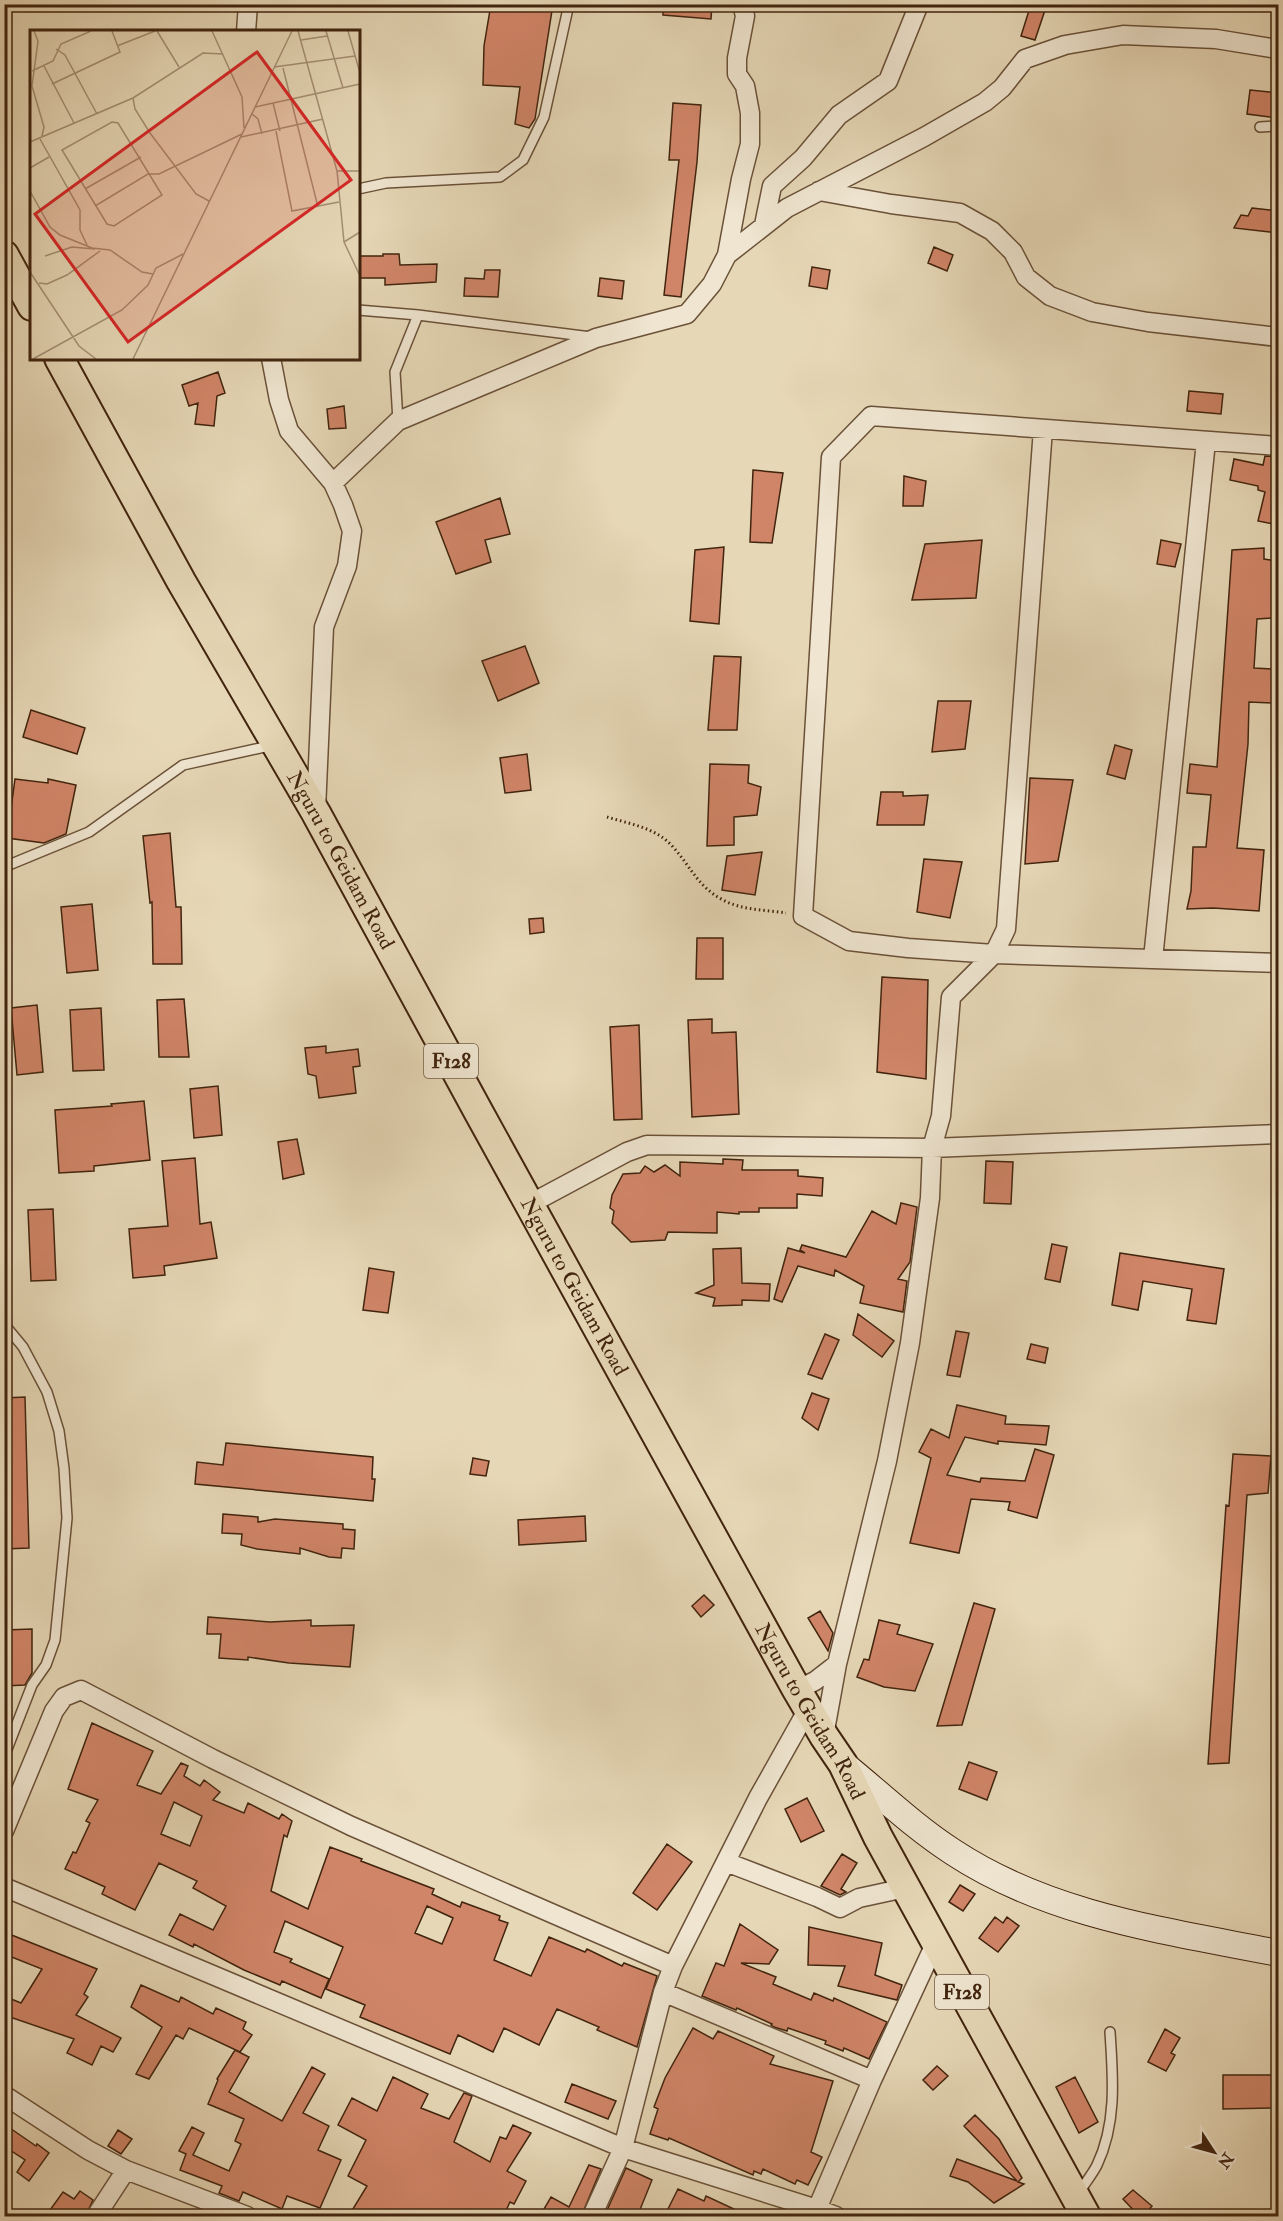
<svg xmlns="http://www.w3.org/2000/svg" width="1283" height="2221" viewBox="0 0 1283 2221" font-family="'IM FELL Double Pica',serif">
<rect width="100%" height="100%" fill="#e6d7b6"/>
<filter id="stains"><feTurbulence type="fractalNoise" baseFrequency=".00333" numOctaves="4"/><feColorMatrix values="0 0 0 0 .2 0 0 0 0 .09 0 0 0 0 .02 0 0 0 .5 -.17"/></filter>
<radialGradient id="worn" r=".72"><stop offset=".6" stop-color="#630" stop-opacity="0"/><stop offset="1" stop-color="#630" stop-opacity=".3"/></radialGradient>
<path fill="#d08568" stroke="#41240e" stroke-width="1.5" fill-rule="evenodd" d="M491 4H553L535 119 529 128 515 124 520 87 483 85 484 46Z
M663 4H712L711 19 663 15Z
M1031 4 1046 7 1035 40 1021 36Z
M1250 90 1278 93V118L1247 114Z
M673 103 701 105 697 162 681 297 664 295 679 160H669Z
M1252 208 1278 211V233L1234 228 1241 215 1248 216Z
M934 247 953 255 947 271 928 263Z
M383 254H399L400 265 437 264 436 282 385 285V278H358V256H383Z
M812 267 830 270 827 289 809 286Z
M485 270H500L498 297 464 296 465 278 484 279Z
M600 278 624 281 622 299 598 296Z
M218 372 225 393 217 396 214 426 195 424 198 403 189 406 182 385Z
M1189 391 1223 394 1221 414 1187 411Z
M344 406 346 428 329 429 327 409Z
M1265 456 1278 457V525L1258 521 1265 492 1258 490V486L1230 480 1234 459 1263 465Z
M753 470 783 473 772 543 750 542Z
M904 476 926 481 923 506H903Z
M500 498 510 534 485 540 491 562 456 574 436 522Z
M982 540 976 598 912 600 925 544Z
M1161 540 1181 544 1175 567 1157 564Z
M724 547 719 624 690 621 695 550Z
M1264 548V559L1276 561 1272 618 1257 619 1254 668 1274 669 1272 703 1249 702 1248 744 1237 848 1264 850 1259 911 1213 908 1187 909 1191 891 1193 847H1206L1211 795 1187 793 1190 764 1217 767 1232 550Z
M525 646 539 683 498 701 482 661Z
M714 656 741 657 737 730H708Z
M938 701H971L965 749 932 752Z
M31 710 85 728 77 754 23 737Z
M1115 745 1132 750 1125 779 1107 774Z
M527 754 531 790 505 793 500 758Z
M710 764 749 765 748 783 761 787 757 815 734 817V845L707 846Z
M1030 778 1073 780 1058 861 1025 864Z
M15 779 48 783V779L76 785 66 834 44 843 7 838Z
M881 792H903V796L928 795 924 825H877Z
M170 833 176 907H181L182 964H153L152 902 150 903 143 836Z
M762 852 755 895 722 890 727 856Z
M924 859 962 862 950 918 917 912Z
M92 904 98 970 67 973 61 907Z
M543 918 544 932 530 934 529 919Z
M697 938H723V979H696Z
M882 977 928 980 926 1079 877 1072Z
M184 999 189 1057H159L157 1000Z
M37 1005 43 1072 17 1075 11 1008Z
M101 1008 104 1070 73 1071 70 1010Z
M712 1019V1033L736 1032 739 1114 692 1117 688 1020Z
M639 1025 642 1119 614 1120 610 1027Z
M326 1046V1053L358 1049 360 1066 353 1067 356 1093 319 1098 316 1076 308 1074 305 1048Z
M218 1086 222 1135 194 1138 190 1089Z
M144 1101 150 1160 94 1166V1171L59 1173 55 1110 112 1106 111 1104Z
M297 1139 304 1174 283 1179 278 1142Z
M195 1158 200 1224 211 1222 217 1258 164 1266 165 1275 133 1278 129 1229 168 1226 162 1161Z
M723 1159 743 1160 742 1170H798V1176L823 1178 822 1196 797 1194V1208H759V1212H739V1214L717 1212V1233L668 1232 665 1240 631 1242 612 1223 614 1211 610 1208 612 1195 623 1174 640 1173 645 1166 654 1172 665 1165 680 1176V1162L723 1164Z
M986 1161 1013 1162 1011 1204 984 1203Z
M901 1203 917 1207 910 1262 898 1279 907 1281 903 1312 860 1303 864 1286 835 1270 834 1276 798 1266 782 1302 774 1299 788 1248 805 1253 800 1250 802 1245 846 1257 872 1211 896 1224Z
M53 1209 56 1280 31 1281 28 1210Z
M1052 1244 1067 1247 1060 1282 1045 1279Z
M741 1248 742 1283 770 1284 769 1301 742 1300V1305L713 1306 715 1298 696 1293 714 1285 713 1249Z
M1120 1253 1224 1269 1216 1324 1187 1320 1192 1289 1143 1281 1138 1310 1112 1305Z
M369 1268 394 1272 388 1313 363 1310Z
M858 1314 894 1341 882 1357 853 1335Z
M956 1331 969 1333 960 1377 947 1375Z
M825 1334 839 1340 822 1379 808 1374Z
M1031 1344 1048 1348 1045 1363 1027 1359Z
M812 1393 829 1399 818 1430 802 1418Z
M25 1397 29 1548 4 1549V1535H7L4 1398Z
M957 1405 1006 1416 1005 1424 1049 1426 1046 1445 998 1441V1444L965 1437 947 1475 980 1482 981 1478 1025 1481 1035 1449 1054 1455 1037 1518 1008 1510 1010 1502 971 1499 959 1553 910 1543 931 1458 919 1452 931 1429 949 1438Z
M226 1443 373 1457 372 1479H375L373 1501 195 1484 197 1462 223 1465Z
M1233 1454 1271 1456 1268 1493 1247 1495 1229 1763 1208 1764 1226 1505 1229 1506Z
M473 1458 489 1461 486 1476 470 1474Z
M223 1514 258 1517V1522L275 1519 343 1524V1529L355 1530 354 1549 342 1548 341 1558 329 1557 300 1548V1554L257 1549 241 1545 242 1534 222 1533Z
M585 1516 586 1541 519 1545 518 1520Z
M704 1595 714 1605 701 1617 692 1606Z
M974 1603 995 1609 962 1725 937 1726Z
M820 1611 833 1633 828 1651 808 1618Z
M208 1617 270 1622 311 1620V1626L354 1625 350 1667 289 1663 248 1657V1660L219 1658 221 1634H207Z
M879 1620 900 1625 897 1634 933 1644 915 1691 884 1687 857 1677 864 1659 869 1660Z
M32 1629V1673L25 1685 4 1686V1630Z
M92 1723 153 1751 137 1785 161 1794 181 1763 188 1766 184 1776 200 1786 204 1780 220 1792 213 1800 244 1813 248 1803 279 1819 282 1814 292 1821 287 1837 284 1835 271 1891 308 1909 330 1847 362 1859 361 1861 434 1889 432 1894 460 1907 462 1902 500 1916 499 1920 508 1923 494 1960 531 1976 549 1937 585 1952 587 1949 622 1966 624 1963 657 1976 637 2047 597 2030 599 2027 557 2009 539 2045 504 2028 493 2052 458 2035 450 2054 360 2017 365 2005 326 1989 343 1947 285 1921 274 1952 292 1959 290 1962 329 1979 321 1998 282 1981 280 1985 244 1970 194 1944 193 1947 169 1935 180 1914 213 1930 226 1906 193 1888 197 1881 159 1863 135 1910 102 1894 105 1887 65 1869 73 1852 76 1853 90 1823 86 1821 98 1800 68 1789ZM174 1802 202 1816 190 1846 161 1834ZM427 1906 453 1918 442 1944 415 1933Z
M969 1762 997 1772 987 1800 959 1789Z
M807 1798 824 1831 801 1842 785 1809Z
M667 1844 692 1862 657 1910 633 1893Z
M842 1854 857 1863 841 1889 846 1892 840 1895 821 1886Z
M960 1885 975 1894 963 1911 949 1902Z
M995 1917 1003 1923 1007 1917 1019 1926 998 1952 979 1938Z
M740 1924 778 1950 769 1964 741 1963 776 1977 773 1984 811 2000 814 1993 833 2001 834 1998 887 2022 869 2059 844 2048 843 2051 825 2044 826 2041 788 2028 787 2031 774 2027 771 2025 772 2024 737 2008 736 2010 702 1996 716 1963 724 1966Z
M809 1927 882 1943 875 1975 902 1985 897 2000 838 1986 845 1966 808 1965Z
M4 1932 97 1969 84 1994 88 1997 76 2015 121 2038 113 2052 101 2046 92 2065 67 2053 74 2039 4 2015V1996L21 2003 42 1969 4 1954Z
M141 1985 179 2002 181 1997 213 2014 216 2008 246 2022 243 2029 252 2035 240 2052 189 2028 183 2039 176 2035 149 2079 136 2074 162 2027 131 2007Z
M693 2028 713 2039 718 2031 774 2056 770 2064 833 2081 811 2152 822 2157 808 2185 797 2180 795 2184 763 2169 761 2174 754 2171 753 2175 669 2138 668 2140 650 2134 658 2109 654 2107 665 2078Z
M1165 2029 1180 2038 1171 2053 1175 2055 1166 2071 1148 2062Z
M235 2050 249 2057 229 2092 282 2121 312 2067 325 2074 303 2113 329 2126 318 2150 341 2160 320 2208 287 2196 282 2209 243 2192 239 2201 219 2193 222 2186 180 2170 186 2154 179 2151 192 2127 204 2133 193 2155 229 2171 241 2144 235 2141 244 2119 208 2104 218 2080 217 2079Z
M937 2066 948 2076 933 2090 923 2080Z
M1223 2075H1278V2108L1223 2109Z
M393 2077 428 2094 421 2108 449 2119 464 2093 472 2096 454 2142 490 2162 500 2137 506 2139 513 2125 531 2133 507 2171 526 2181 514 2204 510 2202 503 2217H348L367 2186 348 2176 366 2140 338 2125 352 2098 377 2111Z
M1075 2077 1098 2122 1079 2133 1056 2087Z
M572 2084 616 2101 608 2119 565 2102Z
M975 2115 999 2139 1022 2178 1018 2182 1024 2184 994 2203 968 2182 950 2176 957 2159 1017 2181 964 2126Z
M4 2124 36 2146 37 2144 49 2153 29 2181 17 2172 25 2160 4 2146Z
M118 2130 132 2139 121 2154 108 2146Z
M589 2165 601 2169 581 2217H557L544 2209 551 2197 569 2207Z
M626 2168 652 2180 637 2217H604Z
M678 2189 704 2201 706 2196 751 2217H664Z
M1133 2190 1152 2206 1143 2217H1140L1123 2199Z
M80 2191 93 2200 85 2217H45L63 2192 74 2199Z"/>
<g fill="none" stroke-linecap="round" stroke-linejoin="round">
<defs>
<path id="lane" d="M1260 127 1278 126
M358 189 386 183 500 177 523 160 544 117 569 4
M358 310 418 315 591 337
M398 421 395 372 418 315
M4 867 89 832 183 765 274 745
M4 1324 23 1347 47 1392 59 1431 64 1468 67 1518 55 1640 46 1665 32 1685 4 1757
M1079 2193C1084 2184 1092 2175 1097 2165 1117 2123 1113 2077 1110 2032"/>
<path id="street" d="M246 32 248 4
M819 191 891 204 960 213 992 231 1013 252 1026 277 1050 296 1092 312 1148 322 1278 337
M764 225 772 186 803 158 839 115 888 81 919 4
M727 255 787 208 924 137 985 102 1002 88 1025 59 1065 45 1123 35 1216 39 1278 49
M271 358 279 400 289 431 333 483 343 505 352 531 347 566 324 627 316 810
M1278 446 871 416 831 457 803 916 849 941 908 948 994 954 1278 963
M333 483 398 421 596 338 687 314 712 284 727 255 741 179 750 144V113L745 86 737 74V58L745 16 742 4
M1153 959 1206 441
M530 1204 627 1152 647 1145 932 1148 1278 1134
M797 1690 815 1681 837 1664
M824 1736 837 1664 887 1461 910 1343 930 1198 932 1148 941 1116 951 997 994 954 1006 929 1043 429
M4 1831 54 1711 64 1697 81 1690 213 1759 351 1826 673 1966
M726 1862 817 1897 840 1908 859 1898 905 1888
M4 1887 623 2148 817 2209 836 2216
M663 1992 872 2080
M4 2095 88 2150 126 2170 247 2216
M96 2216 126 2170
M592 2216 623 2148 663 1992 673 1966 758 1798 808 1709
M814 2216 872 2080 935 1944"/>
<path id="secondary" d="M843 1764C879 1793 914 1827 953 1852 1050 1916 1167 1931 1278 1953"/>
<g id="primary">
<path d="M4 255 32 306"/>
<path id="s1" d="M59 358 181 581 316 813 478 1111 797 1690 824 1736 843 1764 878 1837 1086 2216"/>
</g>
</defs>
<use href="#lane" stroke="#6a5138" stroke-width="12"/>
<use href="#street" stroke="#6a5138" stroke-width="21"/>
<use href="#secondary" stroke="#41240e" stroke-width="28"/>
<use href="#primary" stroke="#41240e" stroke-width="32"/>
<path stroke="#41240e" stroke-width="3" stroke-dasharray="1.5 3" stroke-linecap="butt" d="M607 817C630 824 657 828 673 847 691 867 698 887 723 900 741 910 766 910 786 913"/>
<use href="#lane" stroke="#efe5d0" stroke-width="9"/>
<use href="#street" stroke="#efe5d0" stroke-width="18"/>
<use href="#secondary" stroke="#efe5d0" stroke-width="26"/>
<use href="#primary" stroke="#e6d7b6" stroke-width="28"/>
</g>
<g text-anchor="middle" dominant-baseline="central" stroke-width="4.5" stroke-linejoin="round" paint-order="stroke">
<g fill="#efe5d0" stroke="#755e48" stroke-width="1.5">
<rect x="424" y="1044" width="54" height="34" rx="4.5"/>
<rect x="935" y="1975" width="54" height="34" rx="4.5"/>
</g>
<g font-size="20" font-weight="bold" fill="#41240e">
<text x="451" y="1061">F128</text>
<text x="962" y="1992">F128</text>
</g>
<g font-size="21" fill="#41240e" stroke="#efe5d0">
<text stroke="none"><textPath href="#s1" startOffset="576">Nguru to Geidam Road</textPath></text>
<text stroke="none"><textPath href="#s1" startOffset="1062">Nguru to Geidam Road</textPath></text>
<text stroke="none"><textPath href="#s1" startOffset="1548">Nguru to Geidam Road</textPath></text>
</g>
</g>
<g transform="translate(30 30)">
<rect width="330" height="330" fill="#e6d7b6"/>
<path fill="none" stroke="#a48f73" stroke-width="1.5" d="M4 1 8 11 2 56 14 97 12 106M127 1 149 37M182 1 212 67 214 98M268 1 307 141 314 212 330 246M296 1 313 58M318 1 330 43M271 10 297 6M87 16 125 1M26 19 35 25 67 84M14 36 44 93M244 37 325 26M253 38 288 177M2 41 23 31 31 14 61 1M22 54 90 22 82 1M103 68 105 79 120 103 166 164 179 171M243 73 250 101M225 77 330 54M222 84 228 89 232 104M82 92 88 93 132 165 84 196 77 194 32 120ZM246 101 262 181 309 172M211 107 293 89M10 109 50 180V200L57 215M0 112 103 68 173 23 192 24M0 138 19 127M307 141H330M55 159 111 127M0 161 20 197 30 205 62 218 80 220 112 242 123 244M65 176 118 144H129L212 104M314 212 330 202M15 226 42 217 65 219M0 242 49 316 66 329M9 253 17 254 37 245 70 221M3 329 92 280 118 255 126 238 153 224M103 329 262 1"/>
<path fill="#d62828" fill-opacity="0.15" stroke="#d62828" stroke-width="3" d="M227 22 321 150 98 312 5 184Z"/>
<rect width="330" height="330" fill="none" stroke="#41240e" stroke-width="3"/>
</g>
<rect width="1283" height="2221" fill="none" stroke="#e6d7b6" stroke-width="24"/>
<rect x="6" y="6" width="1271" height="2209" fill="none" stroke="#41240e" stroke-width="3"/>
<rect x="12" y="12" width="1259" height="2197" fill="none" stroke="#41240e" stroke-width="1.5"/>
<g transform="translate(1214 2152) rotate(126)" stroke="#efe5d0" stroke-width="4.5" paint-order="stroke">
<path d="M0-4.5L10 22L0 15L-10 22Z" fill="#41240e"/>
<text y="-9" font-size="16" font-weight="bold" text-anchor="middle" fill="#41240e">N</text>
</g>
<rect width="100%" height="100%" filter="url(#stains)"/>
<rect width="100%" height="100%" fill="url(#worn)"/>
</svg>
